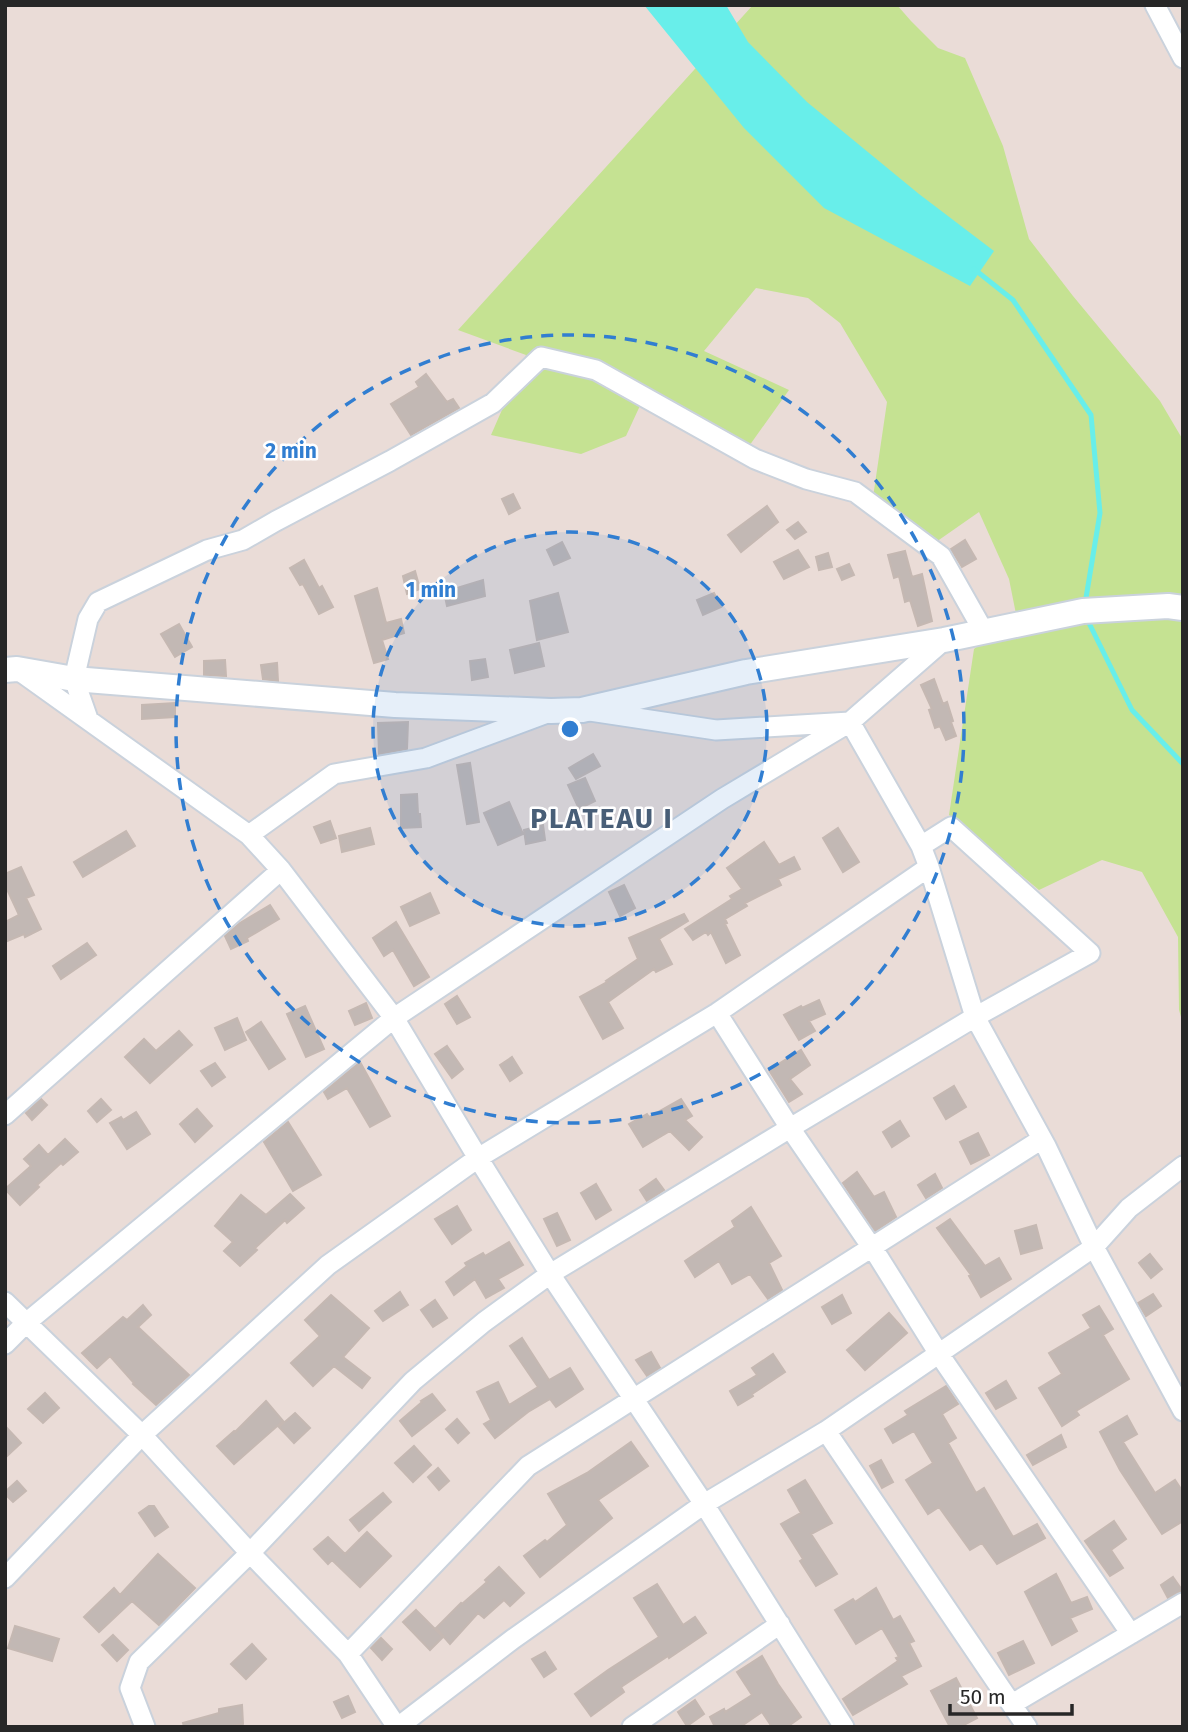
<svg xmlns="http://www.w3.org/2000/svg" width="1188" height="1732" viewBox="0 0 1188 1732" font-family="'Fira Sans',sans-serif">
<rect width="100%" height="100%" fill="#eadcd7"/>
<path fill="#c5e292" d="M753 5H897L911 21 938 48 965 58 1003 146 1029 239 1073 296 1160 401 1183 440V1024L1179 1010 1178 937 1142 872 1102 860 1039 890 949 815 974 649 1016 614 1009 579 979 512 936 542 872 504 887 402 840 323 808 298 756 288 704 351 789 390 742 456 644 397 626 436 581 454 491 435 526 355 458 330Z"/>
<path fill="#68eeea" d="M644 5H726L748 42 807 102 919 194 994 251 970 286 824 208 744 128Z"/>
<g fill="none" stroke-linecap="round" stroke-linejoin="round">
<path stroke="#68eeea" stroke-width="5" d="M974 269 1013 300 1091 415 1100 513 1085 604
M1087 619 1132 710 1183 764"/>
</g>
<path fill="#c2b8b4" stroke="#c5b8b2" stroke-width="2" d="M426 374 447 402 453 399 459 408 411 435 391 404 419 387 416 382Z
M513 494 520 508 509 514 502 499Z
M767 506 778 522 741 552 728 535Z
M798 522 806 532 795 539 787 530Z
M965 540 976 559 962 567 951 549Z
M562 542 570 558 554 565 547 550Z
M798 550 809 567 784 579 774 562Z
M905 551 912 577 922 574 932 621 918 626 910 600 905 602 899 576 894 578 888 555Z
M828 553 832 567 819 570 816 557Z
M304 560 319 588 322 586 333 607 319 614 303 584 300 585 290 568Z
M849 564 854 575 842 580 837 569Z
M415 571 420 589 407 594 403 576Z
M483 580 485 596 447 606 444 592Z
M377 588 386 623 401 619 404 633 382 640 388 659 374 663 355 596Z
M558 593 568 632 537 640 530 601Z
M714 593 721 607 703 615 697 600Z
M179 624 192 647 175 657 161 634Z
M539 643 544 666 515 673 510 650Z
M485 659 488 677 472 680 470 661Z
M225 660 226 676 204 675V661Z
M277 663 278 681 263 679 261 665Z
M934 679 943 704 947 702 953 721 951 722 956 736 946 740 940 726 935 728 929 710 932 709 921 685Z
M175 703V717L142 719V705Z
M408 722 407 749 379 754 378 723Z
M593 754 600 766 576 779 569 768Z
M470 763 479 822 467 824 457 765Z
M585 778 595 801 579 809 568 785Z
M417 794 418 814H420L421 827 401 828V795Z
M509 802 523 834 498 845 484 813Z
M330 821 336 838 321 843 314 827Z
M543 825 545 840 526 844 524 830Z
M370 828 374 844 342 852 339 836Z
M838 828 859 862 843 872 823 838Z
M126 831 135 846 83 877 74 862Z
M764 842 779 865 794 857 800 869 778 879 781 885 745 903 747 906 725 919 727 923 725 924 740 955 726 963 711 932 708 935 706 932 693 940 685 929 732 899 730 896 742 889 727 868Z
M21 867 34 895 26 898 41 929 25 937 24 934 5 942V922L19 915 5 885V874Z
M624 885 635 908 620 916 609 892Z
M430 893 439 913 410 926 401 907Z
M270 905 279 919 247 938 248 941 231 949 225 936 240 923Z
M684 914 688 921 659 939 672 964 656 972 654 969 608 1002 623 1028 603 1039 580 997 607 982 606 981 638 959 629 938Z
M396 922 429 977 414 986 393 950 384 956 373 938Z
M87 943 96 955 61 979 53 966Z
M457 996 470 1017 457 1024 445 1004Z
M819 1000 825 1014 809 1021 815 1031 799 1040 784 1015 801 1006 802 1008Z
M366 1003 372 1018 355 1025 349 1011Z
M305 1006 324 1049 306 1057 287 1014Z
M237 1018 246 1040 225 1050 215 1028Z
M261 1022 285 1059 269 1069 246 1032Z
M179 1031 192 1045 150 1083 125 1057 144 1039 156 1051Z
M447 1046 463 1069 452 1078 435 1054Z
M801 1050 810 1065 790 1079 802 1094 789 1102 769 1070Z
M512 1057 522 1073 510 1081 500 1065Z
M360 1062 390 1116 370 1127 347 1088 328 1099 324 1092Z
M215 1063 225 1077 212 1086 201 1071Z
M954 1086 966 1107 946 1119 934 1098Z
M41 1099 47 1105 32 1120 26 1113Z
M101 1099 111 1110 97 1122 88 1111Z
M681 1099 692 1116 685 1120 702 1137 689 1150 670 1131 643 1147 629 1124 647 1114 649 1117Z
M197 1109 212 1126 195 1142 180 1124Z
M136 1112 150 1134 127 1149 110 1123 121 1117 123 1120Z
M900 1121 909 1136 892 1147 883 1132Z
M288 1122 321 1175 293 1191 264 1142Z
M978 1133 989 1155 971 1164 960 1142Z
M65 1139 78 1152 63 1165 61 1163 37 1185 39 1187 20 1205 5 1189 31 1166 24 1159 39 1145 48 1155Z
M857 1172 874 1197 884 1192 896 1217 875 1231 843 1183Z
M935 1174 942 1188 926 1198 918 1185Z
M656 1179 664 1190 647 1201 640 1190Z
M596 1184 611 1210 596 1219 581 1193Z
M290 1194 304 1208 287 1223 285 1220 255 1248 257 1250 240 1266 224 1251 233 1242 215 1226 241 1195 266 1215Z
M457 1206 471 1230 452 1244 435 1219Z
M751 1207 781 1256 769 1263 782 1290 768 1299 750 1274 732 1284 719 1261 695 1277 685 1261 735 1227 732 1221Z
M557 1213 570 1240 557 1246 544 1219Z
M950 1219 985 1266 999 1258 1011 1279 981 1297 969 1276 971 1275 937 1228Z
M1036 1225 1042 1248 1021 1254 1015 1231Z
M509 1242 523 1265 498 1279 504 1288 486 1298 475 1279 454 1295 446 1282 467 1266 465 1263 483 1253 485 1256Z
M1150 1254 1162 1269 1151 1278 1139 1263Z
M400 1292 408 1305 383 1321 375 1311Z
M1153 1294 1161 1306 1146 1316 1138 1303Z
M331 1295 369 1328 343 1357 370 1378 362 1388 334 1366 313 1386 291 1363 320 1336 305 1320Z
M842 1295 851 1313 832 1324 822 1307Z
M435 1300 447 1318 433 1327 421 1310Z
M143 1305 151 1315 138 1327 189 1375 156 1405 133 1384 134 1383 110 1356 97 1368 82 1353 123 1317 127 1320Z
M1099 1306 1113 1329 1103 1335 1129 1379 1076 1411 1079 1415 1062 1426 1039 1388 1062 1374 1049 1353 1091 1328 1083 1315Z
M889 1313 907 1333 865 1370 847 1350Z
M522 1338 549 1380 570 1368 583 1389 556 1407 550 1399 528 1412 495 1438 484 1424 491 1420 477 1392 498 1382 509 1405 538 1387 510 1346Z
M651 1352 660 1368 647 1376 636 1360Z
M773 1354 785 1372 752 1394 753 1396 738 1405 730 1391 757 1375 752 1368Z
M1006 1381 1016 1398 996 1409 986 1393Z
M946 1386 958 1404 942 1414 956 1438 948 1443 976 1493 984 1488 1013 1537 1037 1524 1045 1538 997 1564 982 1543 970 1550 939 1507 928 1514 906 1480 933 1463 914 1431 893 1443 885 1429 908 1415 905 1411Z
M45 1393 59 1408 43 1423 28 1409Z
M432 1394 445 1410 412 1436 400 1421 422 1402 421 1401Z
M266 1401 283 1421 234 1464 217 1446 234 1431 235 1432Z
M295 1413 310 1428 294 1443 279 1427Z
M1127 1416 1137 1434 1123 1442 1155 1493 1175 1480 1183 1492V1521L1162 1534 1120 1470 1100 1432Z
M457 1419 469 1433 458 1443 446 1429Z
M5 1426 21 1443 5 1458Z
M1061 1435 1066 1447 1033 1465 1027 1455Z
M631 1442 648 1466 598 1500 612 1518 540 1577 524 1556 545 1540 547 1542 567 1525 548 1494 587 1473Z
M414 1446 431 1465 413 1482 395 1463Z
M881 1460 893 1482 882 1488 870 1466Z
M438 1468 449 1481 439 1490 428 1477Z
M805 1480 832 1523 811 1534 837 1574 816 1586 800 1561 803 1559 781 1524 801 1513 788 1490Z
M17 1481 26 1491 13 1502 5 1494V1492Z
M383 1493 391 1502 359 1531 350 1520Z
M149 1506H154L168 1527 155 1536 139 1513Z
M1114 1521 1126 1539 1111 1550 1123 1568 1110 1576 1085 1541Z
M367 1532 391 1556 360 1587 332 1560 328 1564 314 1549 328 1537 345 1554Z
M158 1554 195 1588 159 1625 132 1601 99 1632 84 1617 114 1588 120 1595Z
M499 1567 524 1593 510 1606 504 1600 484 1618 478 1613 450 1644 436 1628 461 1603 462 1604 487 1582 485 1580Z
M1056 1574 1071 1603 1087 1597 1092 1609 1070 1618 1077 1631 1052 1645 1025 1592Z
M1173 1577 1182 1590 1168 1598 1161 1585Z
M657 1584 683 1625 695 1617 706 1633 669 1658 668 1656 621 1687 624 1692 591 1716 575 1694 608 1670 659 1637 634 1598Z
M876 1588 893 1620 900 1616 914 1641 909 1643 921 1666 901 1676 907 1684 853 1715 843 1699 898 1661 896 1658 899 1657 882 1628 856 1644 835 1610 853 1599 855 1602Z
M416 1610 443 1637 430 1650 403 1622Z
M15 1626 59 1639 52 1661 8 1648Z
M113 1635 128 1650 117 1661 102 1645Z
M381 1638 392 1649 382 1660 371 1648Z
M1023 1641 1034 1663 1009 1675 998 1653Z
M252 1644 266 1659 246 1679 231 1664Z
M545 1652 556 1669 544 1677 532 1659Z
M762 1656 778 1684 801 1717 787 1727H772L762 1712 740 1727H715L710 1717 724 1709 725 1712 752 1695 737 1672Z
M956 1678 977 1718 960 1727H950L931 1691Z
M348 1696 355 1712 342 1718 334 1702Z
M695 1700 704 1714 687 1726 678 1712Z
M242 1705 243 1724 224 1727H184L183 1723 219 1713V1709Z"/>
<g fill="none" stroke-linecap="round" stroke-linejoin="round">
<defs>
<path id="minor" d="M1155 5 1183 58
M21 672 249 835 281 870 394 1018 478 1158 550 1274 704 1504 844 1727
M590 711 716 730 850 722 921 846 929 867 975 1017 1046 1146 1094 1247 1183 1411
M88 719 74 679 88 619 98 602 207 550 243 540 276 521 390 461 493 403 541 357 596 370 755 459 806 479 855 492 941 556 984 632
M249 835 334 774 426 758 547 713
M717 1013 790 1128 879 1258 939 1354 1131 1634
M5 1115 281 870
M5 1302 142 1435 250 1553 348 1654 397 1727
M5 1344 26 1323 394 1018 722 799 850 722 944 640
M826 1431 1027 1727
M5 1578 142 1435 328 1265 478 1158 717 1013 929 867
M348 1654 528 1466 1042 1139
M1012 1704 1183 1603
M145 1727 130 1688 139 1662 250 1553 413 1381 484 1322 550 1274 790 1128 975 1017 1090 953 951 827 921 846
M398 1727 513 1639 704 1504 826 1431 1094 1247 1129 1208 1183 1166
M632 1727 780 1624"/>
<path id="tertiary" d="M5 670 17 669 74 679 395 705 551 711 582 710 746 672 944 640 1083 611 1168 606 1183 608"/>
</defs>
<use href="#minor" stroke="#cad2dc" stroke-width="23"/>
<use href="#tertiary" stroke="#cad2dc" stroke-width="28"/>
<use href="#minor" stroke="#fff" stroke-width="19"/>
<use href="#tertiary" stroke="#fff" stroke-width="24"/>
</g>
<circle cx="570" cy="729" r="197" fill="#317ed1" fill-opacity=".12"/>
<g fill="none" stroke="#317ed1" stroke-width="3.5" stroke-dasharray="12 9">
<circle cx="570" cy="729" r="197"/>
<circle cx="570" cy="729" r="394"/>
</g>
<g text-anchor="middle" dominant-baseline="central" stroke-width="5" stroke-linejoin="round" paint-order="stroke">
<g font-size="28" font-weight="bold" letter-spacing="2" fill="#485e77" stroke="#fff">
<text x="602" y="818">PLATEAU I</text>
</g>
</g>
<circle cx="570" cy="729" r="10" fill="#317ed1" stroke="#fff" stroke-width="3.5"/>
<g font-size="21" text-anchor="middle" font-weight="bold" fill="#317ed1" stroke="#fff" stroke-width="5" stroke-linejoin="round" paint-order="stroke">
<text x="291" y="458">2 min</text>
<text x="431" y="597">1 min</text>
</g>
<rect width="1188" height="1732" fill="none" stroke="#272727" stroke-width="14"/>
<path d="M950 1704v10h122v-10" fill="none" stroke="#272727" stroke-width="3.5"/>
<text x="960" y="1704" font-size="21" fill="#272727" stroke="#ffffff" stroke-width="5" paint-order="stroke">50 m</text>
</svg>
